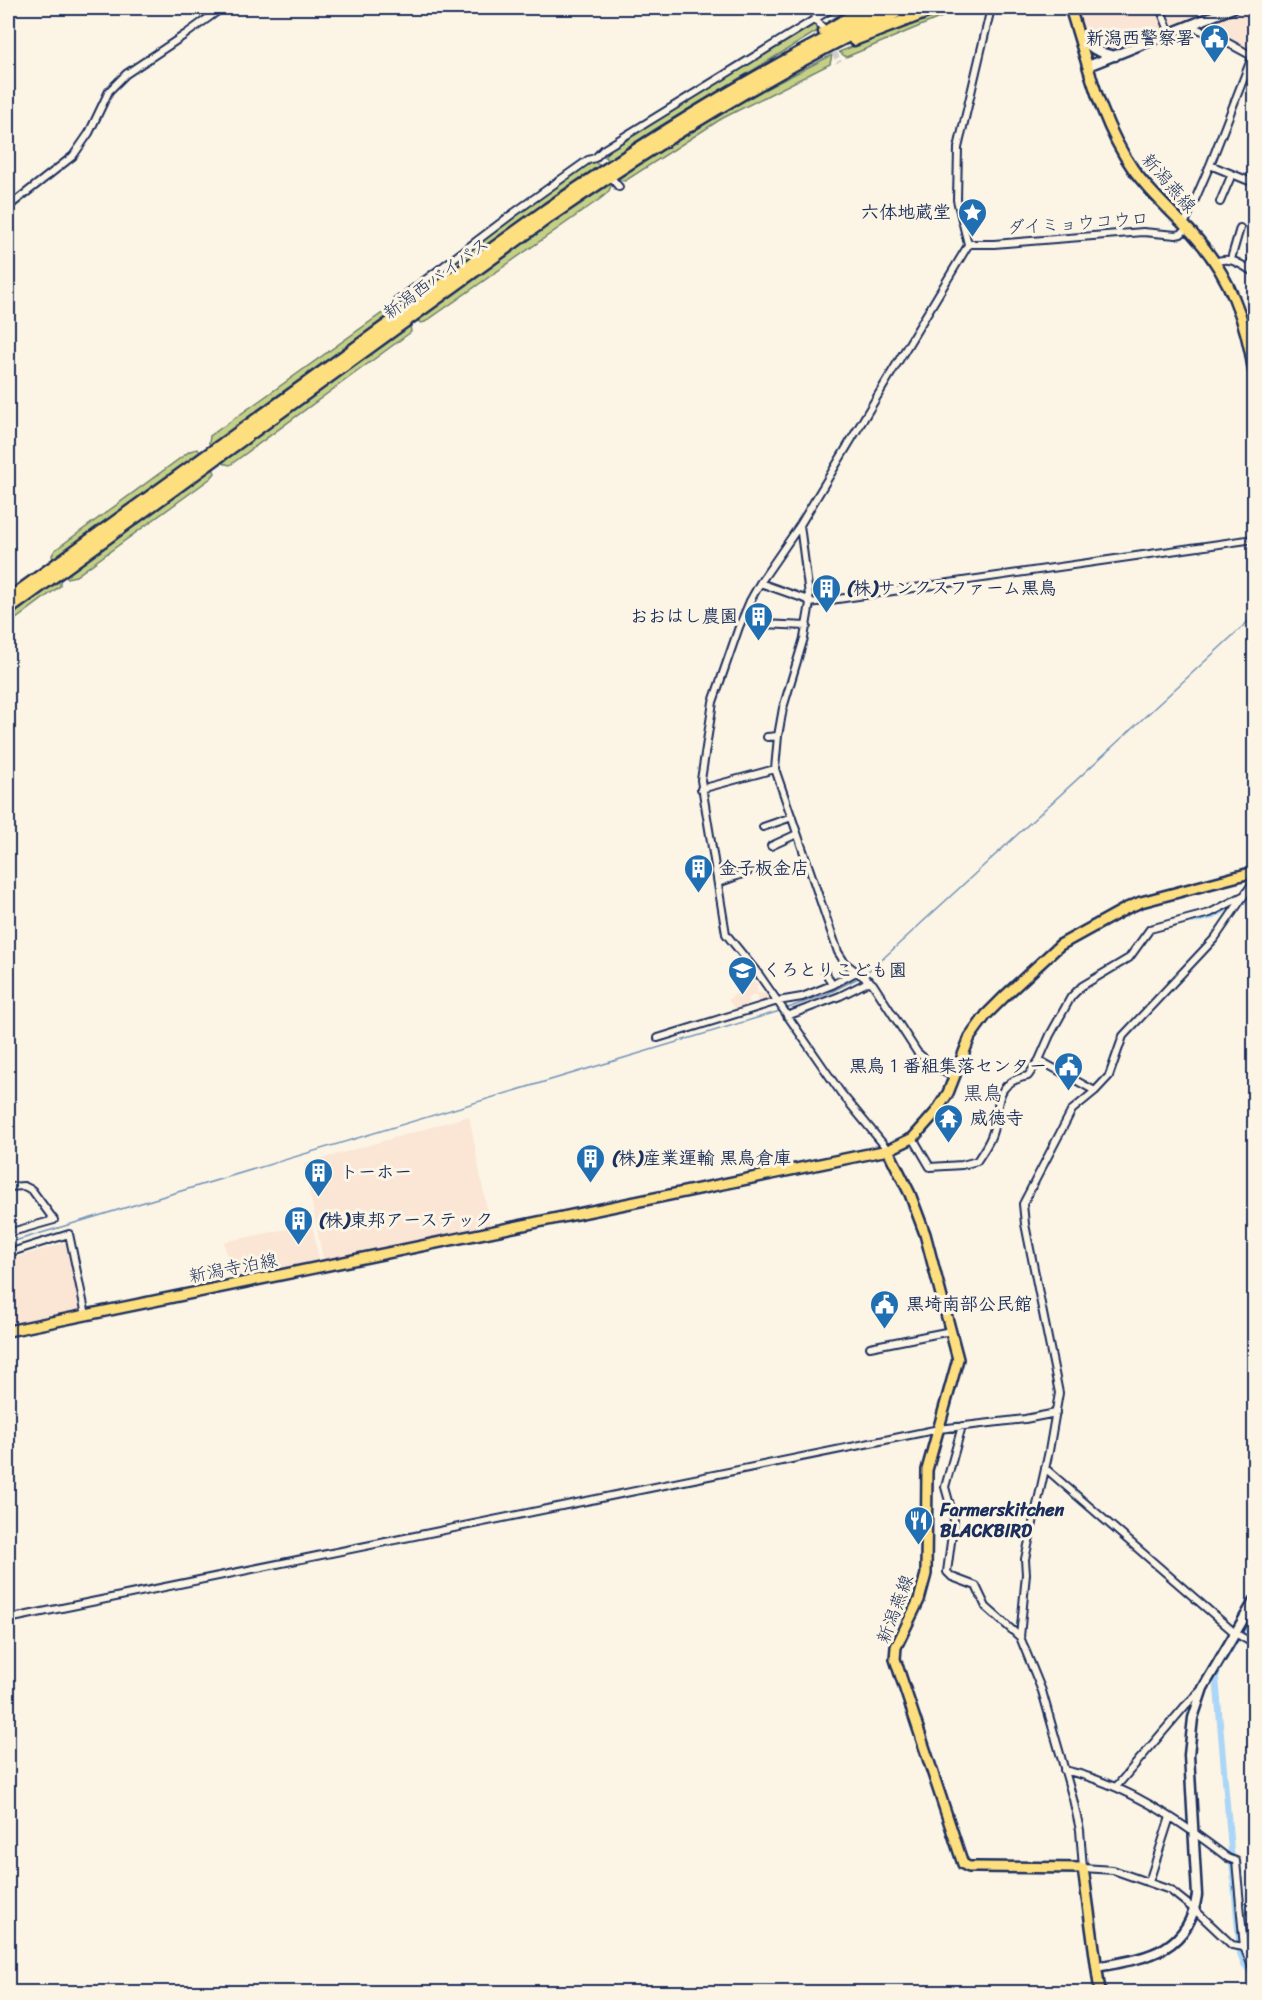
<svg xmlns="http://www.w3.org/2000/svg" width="1262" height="2000" viewBox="0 0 1262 2000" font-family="Sriracha,'Klee One',sans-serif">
<rect width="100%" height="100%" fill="#fcf5e5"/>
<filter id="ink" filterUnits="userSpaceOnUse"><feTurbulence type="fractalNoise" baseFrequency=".0167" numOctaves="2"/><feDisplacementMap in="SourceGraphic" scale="12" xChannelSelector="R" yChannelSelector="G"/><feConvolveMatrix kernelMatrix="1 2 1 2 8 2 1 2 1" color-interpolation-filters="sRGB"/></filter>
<g filter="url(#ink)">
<path fill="#fbe5d5" d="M1070 8H1254V58L1190 26 1116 56 1084 45Z
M753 980 758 985 756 987 758 990 756 992 767 994 769 1001 766 1004H762L757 1002V996L753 995 748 999 750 1002 737 1011 728 1000Z
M469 1116 491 1230 324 1264 304 1164Z
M312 1224 320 1265 232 1282 224 1242Z
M68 1242 81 1310 8 1325V1260Z"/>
<path fill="#c4d084" stroke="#708071" stroke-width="1.5" d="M951 8H963L851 55 846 57 839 52Z
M808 25H814L819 30 654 130 607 161 605 156 609 150Z
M832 55 830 64 721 119 625 181 620 180 617 177 711 117Z
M595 162 600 166 405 306 404 302 406 296 539 197 587 164Z
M610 181C613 190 606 194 600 199L425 322 421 323 416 320Z
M395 307 400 310 263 406 211 446 209 443 210 436 381 314Z
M410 325 411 332 230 465 222 463 221 461Z
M197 449 202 453 53 560 52 555 55 550 190 451Z
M213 468 215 473 211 478 76 576 67 578 64 575Z
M60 578V586L8 625V616Z"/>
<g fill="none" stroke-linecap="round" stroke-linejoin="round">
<path stroke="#7293ba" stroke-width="1.5" d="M864 974 876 965 1254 616
M785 1009 827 994 860 977
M8 1243 780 1011"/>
<path stroke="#acd6f7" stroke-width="6" d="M1192 921 1214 916 1239 900
M1254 1612 1219 1668 1216 1677 1240 1953 1244 1964 1254 1977"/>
<path stroke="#cfcdca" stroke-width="6" stroke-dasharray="6 3" stroke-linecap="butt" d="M830 45 839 62"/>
<defs>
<path id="street" d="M383 8H384
M1160 8 1170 33
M815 18 821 26
M1190 26 1215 36 1254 57
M1210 165 1254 183
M613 180 619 187
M1220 202 1232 174
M8 207 73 156 89 133 109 91 126 74 186 34 222 8
M1184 225 1210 165 1252 57
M968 244H994L1143 232 1176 235 1181 234 1187 228
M1231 259 1240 228
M1215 262C1230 255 1241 265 1254 272
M1248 269 1254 257
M396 302 515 212 588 160 595 158 604 149 833 8
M800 525 810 603 804 638 783 708 778 736 775 769 838 952 845 963 873 984 917 1052 934 1067 954 1077
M760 583 808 600 810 603 1254 539
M763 624 807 626
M767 737 778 736
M701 789 775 769
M763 827 792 817
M771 846 797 834
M718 883 748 872
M824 969 832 985 856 972
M787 1016 840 996 870 981
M658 1038 778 1001 802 997 832 985
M1039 1060 1095 1091
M913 1138 930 1167 962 1165 977 1161C983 1151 990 1143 993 1131 1001 1105 992 1083 1028 1076L1039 1060 1050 1035 1071 997 1082 986 1129 958 1150 929 1210 913 1243 896
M888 1150 841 1093 760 976 726 934 701 780 713 702 739 627 750 601 760 583 800 525 967 247 968 244 957 200 958 148 991 8
M8 1187 24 1186 32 1190 54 1220 8 1233
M8 1253 69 1234 86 1315
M870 1347 951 1331
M962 1426 945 1487 954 1519 947 1572 952 1577 976 1586 986 1607 1020 1637
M1045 1468 1235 1633 1254 1644
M8 1619 939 1429 1025 1419 1056 1413
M1064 1770C1126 1784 1179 1820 1228 1858L1236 1861 1244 1947 1254 1971
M1116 1787 1185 1706 1203 1688
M1149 1882 1170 1817
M1244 1947 1232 1945 1195 1910 1170 1890 1113 1870 1083 1868 1080 1830 1073 1799 1042 1691 1020 1637 1026 1574 1025 1559 1049 1451 1059 1393 1025 1224 1023 1204 1072 1110 1095 1091 1109 1076 1123 1036 1215 938 1254 881"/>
<path id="secondary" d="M1079 35C1094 51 1094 51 1115 56
M1088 66 1233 8
M1097 1967C1145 1958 1189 1953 1197 1895L1189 1755 1193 1718 1203 1688 1254 1601"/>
<path id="primary" d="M1070 8C1088 63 1099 120 1133 169 1150 193 1172 212 1192 233 1229 273 1246 320 1254 373
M888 1150 910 1194 925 1234 958 1359 927 1470 926 1574 919 1600 896 1647 895 1659 963 1864 969 1867H976L1083 1868 1100 1992
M8 1331 888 1150 913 1138 936 1112 948 1093 970 1037 986 1015 1006 995 1060 945 1127 908 1141 902 1254 872"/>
<path id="highway" d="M824 32 865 8
M854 40 938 8
M8 599 547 209C656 134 768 65 887 8
M8 610 552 215C666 137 782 66 906 8"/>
</defs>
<use href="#street" stroke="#1b2f5e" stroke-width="10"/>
<use href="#secondary" stroke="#1b2f5e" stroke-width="13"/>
<use href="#primary" stroke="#1b2f5e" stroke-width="14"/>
<use href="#highway" stroke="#1b2f5e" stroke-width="15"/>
<use href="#street" stroke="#fcf5e5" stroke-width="6"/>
<use href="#secondary" stroke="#fcf5e5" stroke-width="8"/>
<use href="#primary" stroke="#fedf80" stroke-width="9"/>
<use href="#highway" stroke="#fedf80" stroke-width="10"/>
</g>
</g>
<defs>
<symbol id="civic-pin" viewBox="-11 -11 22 30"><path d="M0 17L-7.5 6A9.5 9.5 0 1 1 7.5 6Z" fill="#1f6fb2" stroke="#fcf5e5"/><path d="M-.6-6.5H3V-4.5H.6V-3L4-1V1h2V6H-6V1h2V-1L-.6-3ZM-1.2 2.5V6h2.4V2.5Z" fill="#fff"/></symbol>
<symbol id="sight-pin" viewBox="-11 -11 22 30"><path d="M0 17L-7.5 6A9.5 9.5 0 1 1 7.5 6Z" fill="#1f6fb2" stroke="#fcf5e5"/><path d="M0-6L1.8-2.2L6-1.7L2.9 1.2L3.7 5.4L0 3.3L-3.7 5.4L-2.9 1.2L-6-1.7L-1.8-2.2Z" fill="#fff"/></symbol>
<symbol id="building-pin" viewBox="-11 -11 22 30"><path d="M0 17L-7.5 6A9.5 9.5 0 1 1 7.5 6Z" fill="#1f6fb2" stroke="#fcf5e5"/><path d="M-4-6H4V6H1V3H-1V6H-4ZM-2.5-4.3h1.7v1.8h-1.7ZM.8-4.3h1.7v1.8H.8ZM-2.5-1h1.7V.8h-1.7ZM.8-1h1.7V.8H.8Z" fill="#fff"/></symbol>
<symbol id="school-pin" viewBox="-11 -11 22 30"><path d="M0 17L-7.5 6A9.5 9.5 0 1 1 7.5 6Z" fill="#1f6fb2" stroke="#fcf5e5"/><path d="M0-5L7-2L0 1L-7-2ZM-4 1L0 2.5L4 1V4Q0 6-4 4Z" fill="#fff"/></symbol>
<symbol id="temple-pin" viewBox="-11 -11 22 30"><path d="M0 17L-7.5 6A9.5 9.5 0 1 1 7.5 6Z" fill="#1f6fb2" stroke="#fcf5e5"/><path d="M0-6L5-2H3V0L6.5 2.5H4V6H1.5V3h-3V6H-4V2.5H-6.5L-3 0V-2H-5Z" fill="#fff"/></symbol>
<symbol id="restaurant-pin" viewBox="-11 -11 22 30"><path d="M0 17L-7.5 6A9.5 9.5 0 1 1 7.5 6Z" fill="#1f6fb2" stroke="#fcf5e5"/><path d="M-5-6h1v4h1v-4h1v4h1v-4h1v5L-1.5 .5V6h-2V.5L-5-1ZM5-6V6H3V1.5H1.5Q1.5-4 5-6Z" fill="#fff"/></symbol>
</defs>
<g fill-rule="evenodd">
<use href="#civic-pin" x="1198" y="22" width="33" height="45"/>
<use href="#sight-pin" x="956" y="196" width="33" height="45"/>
<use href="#building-pin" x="810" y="572" width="33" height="45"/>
<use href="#building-pin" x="742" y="600" width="33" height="45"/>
<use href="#building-pin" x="682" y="852" width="33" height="45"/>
<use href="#school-pin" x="726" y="954" width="33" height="45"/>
<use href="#civic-pin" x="1052" y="1050" width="33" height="45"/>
<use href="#temple-pin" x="932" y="1102" width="33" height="45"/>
<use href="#building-pin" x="574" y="1142" width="33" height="45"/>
<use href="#building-pin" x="302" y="1156" width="33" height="45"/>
<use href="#building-pin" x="282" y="1204" width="33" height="45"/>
<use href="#civic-pin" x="868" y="1288" width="33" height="45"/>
<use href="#restaurant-pin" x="902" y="1504" width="33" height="45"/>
</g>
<g text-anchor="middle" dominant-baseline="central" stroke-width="6" stroke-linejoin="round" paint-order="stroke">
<g font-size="18" font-weight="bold" fill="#1b2f5e" stroke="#fcf5e5" text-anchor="start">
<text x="1194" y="38" text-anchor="end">新潟西警察署</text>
<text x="951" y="212" text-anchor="end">六体地蔵堂</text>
<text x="847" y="588">(株)サンクスファーム黒鳥</text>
<text x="738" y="616" text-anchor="end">おおはし農園</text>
<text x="719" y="868">金子板金店</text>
<text x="763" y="970">くろとりこども園</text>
<text x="1047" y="1066" text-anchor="end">黒鳥１番組集落センター</text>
<text x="970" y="1118">威徳寺</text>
<text x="612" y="1158">(株)産業運輸 黒鳥倉庫</text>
<text x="340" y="1172">トーホー</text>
<text x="319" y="1220">(株)東邦アーステック</text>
<text x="906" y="1304">黒埼南部公民館</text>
<text x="940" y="1510">Farmerskitchen<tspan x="940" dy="21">BLACKBIRD</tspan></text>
</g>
<g font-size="18" fill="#1b2f5e" stroke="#fcf5e5">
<text transform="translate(1169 183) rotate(49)">新潟燕線</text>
<text transform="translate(1078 223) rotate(-4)">ダイミョウコウロ</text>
<text transform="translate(436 278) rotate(-36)">新潟西バイパス</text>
<text transform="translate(233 1268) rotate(-11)">新潟寺泊線</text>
<text transform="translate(895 1609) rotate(-69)">新潟燕線</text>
</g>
<g font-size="20" fill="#1b2f5e" stroke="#fcf5e5">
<text x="983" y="1093">黒鳥</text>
</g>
</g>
<rect width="1262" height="2000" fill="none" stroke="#fcf5e5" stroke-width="30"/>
<rect x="15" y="15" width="1232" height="1970" fill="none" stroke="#1b2f5e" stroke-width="2" filter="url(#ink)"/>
</svg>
